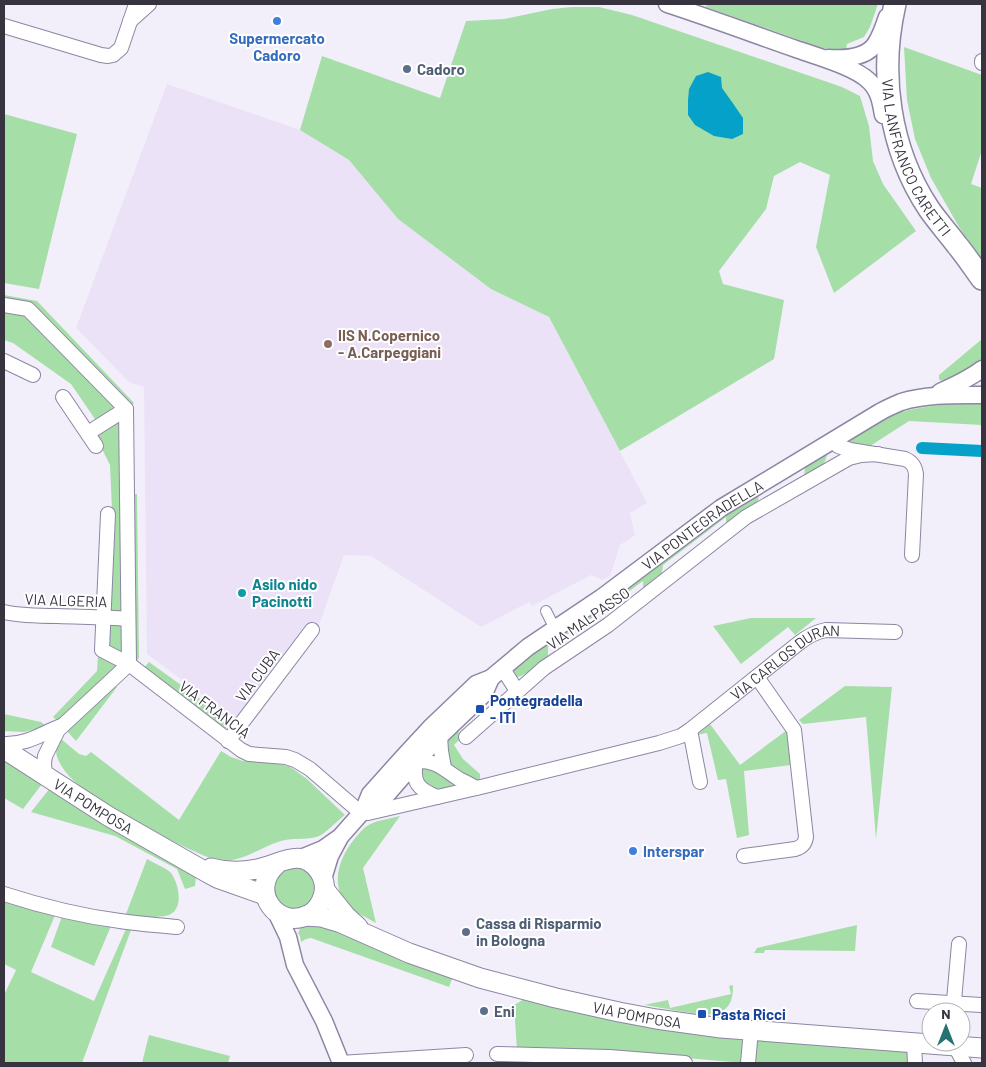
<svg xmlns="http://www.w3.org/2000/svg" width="986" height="1067" viewBox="0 0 986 1067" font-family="Barlow,sans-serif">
<rect width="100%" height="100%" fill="#f2effb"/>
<path fill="#ebe2f8" d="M167 84 300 130 349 160 398 219 491 289 549 317 647 503 630 513 635 535 620 545 610 576 603 580 591 575 532 606 529 602 481 627 371 556 344 555 314 639 245 726 147 654 144 387 129 382 76 328Z"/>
<path fill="#a6dea8" d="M707 4H878L870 27 864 37 847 44 846 51 822 48 706 7Z
M572 7H599L632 15 842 87 860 96 869 126 873 161 883 184 916 231 834 293 816 247 830 175 800 162 774 176 766 209 719 271 723 284 784 300 774 359 620 451 549 317 491 289 398 219 349 160 300 130 322 56 440 98 466 21 504 19 552 9Z
M904 47 982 75V150L971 184 982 188V260L959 227 931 178 915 139 907 100Z
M4 114 77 134 39 289 4 283Z
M4 295 37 301 134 403 128 407 31 307 4 302Z
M4 310 27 315 117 409 97 422 71 384 13 343 4 340Z
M982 339V360L979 365 956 378 941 381 939 379V375Z
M972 403 982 404V425L909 421 867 448 843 443C853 436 862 428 872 423 901 408 940 404 972 403Z
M123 415 125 615 109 614 112 510 110 465 95 435Z
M827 450C828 466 816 471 804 479L805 466 759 493 757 508 726 529V517L663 565 661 579 643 593V581L604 610 548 647V661L521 676 514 678 511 669 725 511Z
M129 494H137L139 658 136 662Z
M751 618H816L795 635 788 627 741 664 713 626Z
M109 623 124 624V656L107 648Z
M98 655 120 666 58 721 53 717 97 671Z
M149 662 231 721 225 729 143 669Z
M113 683 117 687 76 741 64 728Z
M845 686 892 687 876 839 866 717 803 724 799 720Z
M4 714 41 722 46 726 24 732 4 731Z
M710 724 740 765 787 730 791 765 744 771 749 835 737 838 726 779 718 780 707 733 697 735Z
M456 728 462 737 454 745 463 759 480 774V781L468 779 456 770 448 761 446 738Z
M60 738 79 754 86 756 91 752 179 820 221 751 231 757 243 761 272 763 289 766 307 779 345 815C339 819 325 834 319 836 310 840 295 838 285 840 263 845 247 860 224 861 203 862 87 796 71 778 64 771 55 759 56 748 56 745 59 741 60 738Z
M4 758 42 784 23 809 4 798Z
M416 768H430L458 788 439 792 423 786Z
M50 788 196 877 195 886 185 889 177 869 115 836 31 812Z
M400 816 363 868 376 923C368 918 357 914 350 907 328 886 339 857 356 837 359 834 362 829 367 826 376 820 389 819 400 816Z
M147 859C152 862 168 869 171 873 172 873 174 879 175 880 179 890 183 909 169 915 155 919 139 916 126 914Z
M290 867C294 867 301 867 305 869 329 882 308 921 283 906 279 903 276 897 273 893L276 877Z
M4 899 56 913 31 972 94 1001 126 929 131 930 82 1063H4V995L16 970 4 964Z
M62 916 111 926 94 966 51 947Z
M305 924 335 926 452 979 449 987 311 938 306 939 301 942 300 936 298 933 300 929Z
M857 925 855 951 765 950 764 953H754L757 948Z
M733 985C733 996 732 1006 721 1012 710 1019 660 1007 644 1005L668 1000 670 1008 731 994 729 986Z
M526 998 746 1039 744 1063 640 1054 517 1050 514 1005Z
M149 1035 230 1056 228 1063H142Z
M755 1039 911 1051V1063H752Z"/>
<path fill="#06a1c9" d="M708 72 721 77 722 88 732 102 743 118V134L732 139 714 136 695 125 688 115V100L689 89 696 76Z"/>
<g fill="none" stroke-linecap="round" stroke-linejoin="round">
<path stroke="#06a1c9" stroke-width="12" d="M922 448 982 451"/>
<defs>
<path id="pedestrian" d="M546 611 555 629"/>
<g id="minor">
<path d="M130 21 149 4"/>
<path d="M4 26 101 55 108 56 113 55 121 48 136 4"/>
<path d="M982 61V63"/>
<path d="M4 305 28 309 126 409 129 664 58 730 45 756 44 763 45 775"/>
<path d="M4 361 33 375"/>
<path d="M63 397 96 446"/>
<path d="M88 433 126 409"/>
<path d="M833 440 838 446 850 450 905 459C912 462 915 466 916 474L912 555"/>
<path d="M108 514 102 650 129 664 241 750 249 754 286 757 295 760 310 769 361 813"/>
<path d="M4 612C21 616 40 616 58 616 82 617 105 617 128 619"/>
<path d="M503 669 517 691"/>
<path d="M690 730 700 782"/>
<path d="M440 736 441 751 444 768"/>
<path d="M466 737 544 668 608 625 746 517 849 458 861 455 878 454"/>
<path d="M228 741 312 630"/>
<path d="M4 744C26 745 41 734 61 726"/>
<path d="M437 797C418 789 412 783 416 761 437 760 443 769 459 779 465 782 471 785 476 788"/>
<path id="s1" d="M368 813 485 786 659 743 681 736 690 730 799 643C808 636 815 632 826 630L895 632"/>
<path d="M744 856 795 849C802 847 805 844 806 837L794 730 757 677"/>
<path d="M4 894C41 906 82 916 120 921 139 924 158 925 177 927"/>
<path d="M917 1001 981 1005"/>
<path d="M953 1012 959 944"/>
<path d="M914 1043 915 1063"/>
<path d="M955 1046 964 1063"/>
<path d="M497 1054 609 1057 685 1063"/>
<path d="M340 1063 466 1055"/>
<path d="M748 1063 751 1030"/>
</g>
<g id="tertiary">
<path d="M667 4C710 18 753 34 796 49 816 56 855 67 869 81 879 90 881 103 883 115"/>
<path d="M828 58C844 59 867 58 876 43 881 35 884 26 887 17"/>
<path d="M940 392C955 385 969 379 982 369"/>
<path d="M363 811 377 806 416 761 437 739 484 694 491 678"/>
<path id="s2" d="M301 858 323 849 340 837 363 811 370 794 405 755 432 726 476 684 491 678 528 647 601 598 721 508 880 412C887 408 894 405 901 402 927 394 956 395 982 395"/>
<path d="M323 879 330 856 339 839"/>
<path d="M276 912 288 937 295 965 324 1021 341 1063"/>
</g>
<g id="secondary">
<path id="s3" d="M4 749 108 816 206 872 217 878 265 895"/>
<path d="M211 868C225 872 242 872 257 869 279 865 301 846 319 871 324 878 326 888 323 896 321 904 316 910 310 914 278 932 247 890 277 864"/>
<path d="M325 890 346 916 358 927"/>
<path id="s4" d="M305 916 321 917 341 923 409 953 480 978 556 998 619 1012 656 1019 721 1028 982 1048"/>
</g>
<g id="primary">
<path id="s5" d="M895 4C879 73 889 149 929 209 938 222 948 233 957 245 966 256 974 268 982 279"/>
</g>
</defs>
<use href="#pedestrian" stroke="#8d86a2" stroke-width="12"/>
<use href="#minor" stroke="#8d86a2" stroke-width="16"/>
<use href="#tertiary" stroke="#8d86a2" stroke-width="19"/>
<use href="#secondary" stroke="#8d86a2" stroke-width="21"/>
<use href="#primary" stroke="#8d86a2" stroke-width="24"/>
<use href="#pedestrian" stroke="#fff" stroke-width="10"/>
<use href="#minor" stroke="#fff" stroke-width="14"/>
<use href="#tertiary" stroke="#fff" stroke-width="16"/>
<use href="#secondary" stroke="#fff" stroke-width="19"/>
<use href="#primary" stroke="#fff" stroke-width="21"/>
</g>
<g fill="#3f7fe0" stroke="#fff" stroke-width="2">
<circle cx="277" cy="21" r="5"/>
<circle cx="633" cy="851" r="5"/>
</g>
<g fill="#5c6f8a" stroke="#fff" stroke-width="2">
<circle cx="407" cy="69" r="5"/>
<circle cx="466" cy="932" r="5"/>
<circle cx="484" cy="1011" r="5"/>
</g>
<circle fill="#8d6e63" stroke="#fff" stroke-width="2" cx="328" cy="344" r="5"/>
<circle fill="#0f9aa8" stroke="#fff" stroke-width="2" cx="242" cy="593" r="5"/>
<g fill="#1a4fb4" stroke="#fff" stroke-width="2">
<rect x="475" y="704" width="10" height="10" rx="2.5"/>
<rect x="697" y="1009" width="10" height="10" rx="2.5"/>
</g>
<g text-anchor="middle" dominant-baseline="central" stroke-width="4" stroke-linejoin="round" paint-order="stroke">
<g font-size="15" font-weight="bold" fill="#366cbe" stroke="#fff">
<text x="277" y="38">Supermercato<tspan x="277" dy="17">Cadoro</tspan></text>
<text x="643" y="851" text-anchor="start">Interspar</text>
</g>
<g font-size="15" font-weight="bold" fill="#4e5e75" stroke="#fff" text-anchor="start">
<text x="417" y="69">Cadoro</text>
<text x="476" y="923">Cassa di Risparmio<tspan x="476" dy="17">in Bologna</tspan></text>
<text x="494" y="1011">Eni</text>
</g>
<g font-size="15" fill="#373440" stroke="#fff">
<text stroke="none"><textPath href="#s5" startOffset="160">VIA LANFRANCO CARETTI</textPath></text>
<text stroke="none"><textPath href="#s2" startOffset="528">VIA PONTEGRADELLA</textPath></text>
<text transform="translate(66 600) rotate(2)">VIA ALGERIA</text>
<text transform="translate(588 618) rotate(-35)">VIA MALPASSO</text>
<text stroke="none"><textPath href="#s1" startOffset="452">VIA CARLOS DURAN</textPath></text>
<text transform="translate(257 675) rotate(-53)">VIA CUBA</text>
<text transform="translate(215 709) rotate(37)">VIA FRANCIA</text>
<text stroke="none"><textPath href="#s3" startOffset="106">VIA POMPOSA</textPath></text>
<text stroke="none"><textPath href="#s4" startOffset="348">VIA POMPOSA</textPath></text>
</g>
<g font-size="15" font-weight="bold" fill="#785e54" stroke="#fff" text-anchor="start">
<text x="338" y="335">IIS N.Copernico<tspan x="338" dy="17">- A.Carpeggiani</tspan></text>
</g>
<g font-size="15" font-weight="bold" fill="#0d838f" stroke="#fff" text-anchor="start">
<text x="252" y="584">Asilo nido<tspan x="252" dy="17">Pacinotti</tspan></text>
</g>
<g font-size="15" font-weight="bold" fill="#164399" stroke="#fff" text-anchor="start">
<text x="490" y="700">Pontegradella<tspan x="490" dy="17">- ITI</tspan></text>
<text x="712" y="1014">Pasta Ricci</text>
</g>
</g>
<rect width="986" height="1067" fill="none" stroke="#373440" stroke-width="10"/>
<g transform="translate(946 1027)"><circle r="24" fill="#ffffff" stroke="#afaeb3"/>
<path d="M0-4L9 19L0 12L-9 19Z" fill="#267171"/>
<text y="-8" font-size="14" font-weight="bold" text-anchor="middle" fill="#373440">N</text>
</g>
</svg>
